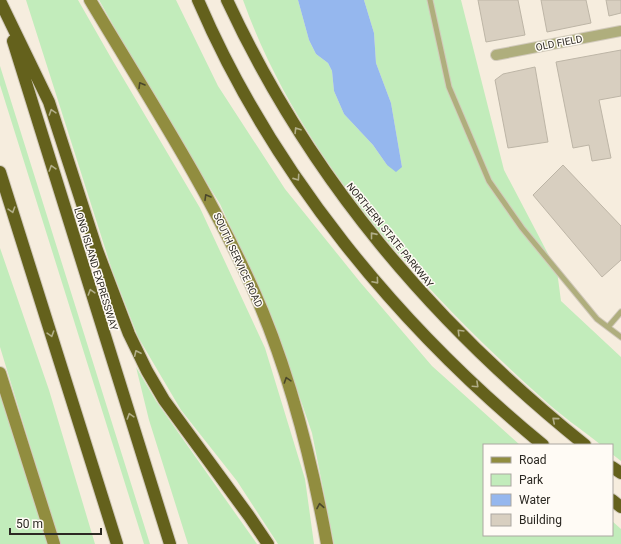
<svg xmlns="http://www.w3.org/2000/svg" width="621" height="544" viewBox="0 0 621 544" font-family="Roboto,sans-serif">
<rect width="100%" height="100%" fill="#f6edde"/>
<path fill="#c2ecbb" d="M26 0H78L110 56 200 208 265 348 305 479 314 544H278L237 481 181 410 138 337 112 270Z
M99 0H176L218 86 285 189 360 282 432 366 520 445H484V535H612V521L621 529V544H334L312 433 273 320 220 204 156 101Z
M243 0H298L309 40 316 54 328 63 332 71 334 91 344 114 373 145 387 165 402 167 391 103 376 63 374 33 364 0H461L504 170 557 271 561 301 621 357V461L612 454V445H601C581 429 560 415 542 398 420 289 299 156 243 0Z
M0 66 150 544H144L0 85Z
M0 248 49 390 95 544H60L0 347Z
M136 367 156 401 257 544H188L149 420Z
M0 373 54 544H0Z"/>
<path fill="#95b7ee" d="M298 0H364L374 33 376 63 391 103 402 167 396 172 387 165 373 145 344 114 334 91 332 71 328 63 316 54 309 40Z"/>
<path fill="#d8cfc0" stroke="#bdb5a6" d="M478 0H518L525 35 486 42Z
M541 0H586L591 23 547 32Z
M606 0H621V13L609 16Z
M621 50V96L599 100 611 158 592 161 589 145 573 148 556 62Z
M535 67 548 142 508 148 495 80 503 74Z
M563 165 621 226V260L602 277 533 195Z"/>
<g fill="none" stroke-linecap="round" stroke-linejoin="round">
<defs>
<path id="service" d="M430 0 449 87 489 181 522 228 597 319 621 337
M608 327 621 312"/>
<path id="minor" d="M496 55 621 31"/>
<path id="secondary" d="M90 0C146 94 207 187 252 287 289 369 311 456 327 544
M0 373 54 544"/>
<path id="motorway" d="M198 0C272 173 398 326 543 445
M227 0C310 179 432 322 585 445
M0 1 49 102 97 250 129 334 147 371 164 400 249 516 268 544
M13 41 170 544
M0 172 117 544
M612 467 621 473
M612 500 621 507"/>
</defs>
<use href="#service" stroke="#d2cabc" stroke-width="7"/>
<use href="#minor" stroke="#d2cabc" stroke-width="12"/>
<use href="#secondary" stroke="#d2cabc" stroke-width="14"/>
<use href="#motorway" stroke="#d2cabc" stroke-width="14"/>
<use href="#service" stroke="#afae7d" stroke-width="5"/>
<use href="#minor" stroke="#afae7d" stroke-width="10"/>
<use href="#secondary" stroke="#918d3f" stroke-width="12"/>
<use href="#motorway" stroke="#64611c" stroke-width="12"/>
</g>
<defs><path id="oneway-chevron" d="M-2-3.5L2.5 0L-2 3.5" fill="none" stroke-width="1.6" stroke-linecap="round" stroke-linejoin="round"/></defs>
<g stroke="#4a472b">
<use href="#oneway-chevron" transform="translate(141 85) rotate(-121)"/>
<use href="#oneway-chevron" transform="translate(207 197) rotate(-120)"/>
<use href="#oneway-chevron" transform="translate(287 380) rotate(-108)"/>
<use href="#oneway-chevron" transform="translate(320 506) rotate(-100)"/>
</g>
<g stroke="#b2ae88">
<use href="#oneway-chevron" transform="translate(52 112) rotate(-108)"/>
<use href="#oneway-chevron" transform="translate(297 130) rotate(-122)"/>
<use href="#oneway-chevron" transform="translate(52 168) rotate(-107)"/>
<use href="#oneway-chevron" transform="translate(297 178) rotate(55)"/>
<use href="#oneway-chevron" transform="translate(12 210) rotate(73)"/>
<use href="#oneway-chevron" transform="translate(373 235) rotate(-129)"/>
<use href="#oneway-chevron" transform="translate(376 281) rotate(49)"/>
<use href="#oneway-chevron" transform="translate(91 292) rotate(-107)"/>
<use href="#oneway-chevron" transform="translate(460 332) rotate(-135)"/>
<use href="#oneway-chevron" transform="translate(51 334) rotate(73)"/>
<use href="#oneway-chevron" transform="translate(137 353) rotate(-115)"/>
<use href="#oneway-chevron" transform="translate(476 385) rotate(43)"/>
<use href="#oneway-chevron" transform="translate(130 416) rotate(-107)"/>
<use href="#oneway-chevron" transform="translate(555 420) rotate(-140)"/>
</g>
<g text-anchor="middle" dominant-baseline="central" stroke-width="3" stroke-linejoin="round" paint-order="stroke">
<g font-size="10" fill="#2c2923" stroke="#fffbf5">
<text transform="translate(559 43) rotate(-11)">OLD FIELD</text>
<text transform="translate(390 235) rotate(51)">NORTHERN STATE PARKWAY</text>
<text transform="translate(238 260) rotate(65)">SOUTH SERVICE ROAD</text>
<text transform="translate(96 269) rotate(73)">LONG ISLAND EXPRESSWAY</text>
</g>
</g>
<rect x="483" y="444" width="130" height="92" fill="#fffbf5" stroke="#aba7a1"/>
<rect x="491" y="457" width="20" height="6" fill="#918d3f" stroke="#aba7a1"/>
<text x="519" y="464" font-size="12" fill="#2c2923">Road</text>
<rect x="491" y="474" width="20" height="12" fill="#c2ecbb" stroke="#aba7a1"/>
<text x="519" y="484" font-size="12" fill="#2c2923">Park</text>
<rect x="491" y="494" width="20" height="12" fill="#95b7ee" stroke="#aba7a1"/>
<text x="519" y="504" font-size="12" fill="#2c2923">Water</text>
<rect x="491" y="514" width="20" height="12" fill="#d8cfc0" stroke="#aba7a1"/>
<text x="519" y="524" font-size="12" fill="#2c2923">Building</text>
<path d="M10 528v6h91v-6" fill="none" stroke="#2c2923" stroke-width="2"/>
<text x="16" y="528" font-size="12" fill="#2c2923" stroke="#fffbf5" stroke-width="3" paint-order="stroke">50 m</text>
</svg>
